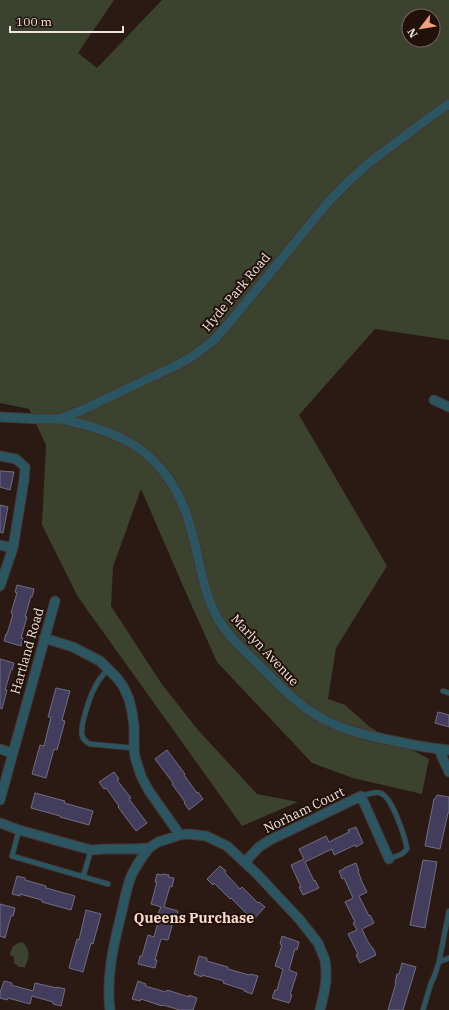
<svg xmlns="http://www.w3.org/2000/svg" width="449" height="1010" viewBox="0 0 449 1010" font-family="'IBM Plex Serif',serif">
<rect width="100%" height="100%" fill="#2b1a13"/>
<path fill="#3b422d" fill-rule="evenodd" d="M0 0H114L78 53 97 68 162 0H449V340L375 329 299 415 387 566 336 648 328 699 345 705 371 728 429 759 422 794 353 778 312 763 217 662 187 595 141 489 113 567 111 606 161 683 198 730 257 794 298 802 242 826 78 597 42 525 46 445 29 409 0 403ZM409 16H433V40H409Z
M22 942C30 947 30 959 25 966V968H24L23 967H19L14 963V957L10 955C11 947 14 944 22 942Z"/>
<path fill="#433d5d" stroke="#706d81" d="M0 471H1L14 472 10 490 0 487Z
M0 505 8 507 3 533 0 532Z
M17 585 34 589 32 597 31 596 25 617H27L21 638H23L21 646 4 641 6 634H7L13 614 11 613 17 593 15 592Z
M0 659 14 663 12 670H11L5 690H7L2 709 0 708Z
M56 688 70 691 62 720 65 721 57 750 54 749 46 778 32 774 40 745 44 746 51 717H48Z
M438 712 449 715V727L435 723Z
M167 750 185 774 184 775 197 793 198 792 203 799 189 810 184 803 185 802 180 795 172 784 173 783 155 759Z
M114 772 119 779 117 780 131 798 129 799 147 823 136 831 118 807 119 806 106 788 104 789 99 782Z
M35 793 65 801 64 803 93 811 89 825 60 817V816L31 808Z
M437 795 449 797V813H448L440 849 425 846 426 840 434 799H435Z
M356 827 363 843 356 847 355 845 334 855 332 849 305 862 314 881 315 880 319 888 303 895 299 887H301L291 865 304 859 299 849 326 836 329 842 349 832 348 830Z
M423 860 437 862 425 928 410 925Z
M356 863 359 871H358L361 879V880L367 892 359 896 369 916 370 915 374 923 362 929 367 940 372 948H373L376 955 360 963 356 955 358 954 348 934 357 930 353 923 355 922 345 902 353 898 344 878 342 879 339 871 344 869V868Z
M220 866 226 871 225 873 240 889 242 887 258 903 259 902 265 907 252 921 246 915 247 914 231 898 230 899 214 883 213 885 207 879Z
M157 874 162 875 163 874 169 875 168 877 174 878 172 887 170 886 164 907 178 911 176 919H174L168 940 161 939 155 960H157L155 968 138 964 140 956H142L148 935 154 937 160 915 158 914 161 907 151 904 157 882H155Z
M17 876 25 878V880L46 886V888L75 896 71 910 42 902V900L20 894V896L12 894Z
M0 904 15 908 13 916H11L5 938 0 936Z
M86 910 101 914 93 944 91 943 83 972 69 968 77 939 79 940Z
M282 936 299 942 297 950 295 949 289 970 297 973 290 995H292L289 1003 272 998 275 990H277L283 969 275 966 282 945 280 944Z
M199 956 207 958V961L228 967V969L249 975 250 974 258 976 252 994 244 991 245 990 223 983 224 981 202 975V977L194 974Z
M402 963 416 967 403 1010H388L396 983H395L397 974H399Z
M4 981 12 983 11 985 33 991 35 983 57 988V987L65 989 61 1006 53 1004V1002L32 996 30 1004 8 998 7 1000 0 998V993Z
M138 981 146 984 145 986 166 992 167 990 189 997V995L197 998 193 1010H180L163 1005 162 1006 141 999 140 1001 132 999Z"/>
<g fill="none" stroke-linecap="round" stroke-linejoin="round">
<defs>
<path id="lane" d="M108 669C103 675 98 680 95 687 90 696 80 726 82 735 83 740 86 742 90 744L134 748
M443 691 449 693
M361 796C367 795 374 791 380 793 392 796 405 837 407 849L402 854 389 859
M19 830 12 856 108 884
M83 877 91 850
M439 962 449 958
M423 1010 431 983 434 977 439 962 449 911"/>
<path id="street" d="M434 400 449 407
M0 417 41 419H59L80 411 177 365 193 356 214 340 230 322 329 201 349 181 370 162 430 117 449 104
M60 419C80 423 105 430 123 439 153 453 175 482 186 513 190 525 193 537 196 548 201 570 205 595 216 615 226 634 243 650 259 665 276 682 293 700 313 713 340 731 373 737 404 743 419 746 434 749 449 750
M0 456 16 459 25 467 24 480 13 548 0 586
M0 545 13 548
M44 638 73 647 100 661 117 678 123 686 129 699 132 712 134 726V748L135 757 141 776 149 791 180 835
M0 749 12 753
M439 749 443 759 449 772
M0 800 55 601
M0 823 19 830 91 850 106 849H132L149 848 158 842 180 835 189 834 206 836 227 846 257 874 300 920 318 943 325 960 326 971V981L324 993 320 1010
M245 862 259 847 270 840 361 796 389 859
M110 1010C106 978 113 947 121 915 124 903 126 891 130 879 134 868 142 857 149 848"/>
</defs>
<use href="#lane" stroke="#473630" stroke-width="6"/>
<use href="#street" stroke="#473630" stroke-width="11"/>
<use href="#lane" stroke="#2a5561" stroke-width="4.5"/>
<use href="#street" stroke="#2a5561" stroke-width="9"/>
</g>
<g text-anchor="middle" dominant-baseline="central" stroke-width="4" stroke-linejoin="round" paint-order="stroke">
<g font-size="13" fill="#f0e4df" stroke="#21110a">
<text transform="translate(236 292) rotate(-50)">Hyde Park Road</text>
<text transform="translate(265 650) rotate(47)">Marlyn Avenue</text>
<text transform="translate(27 651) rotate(-74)">Hartland Road</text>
<text transform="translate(304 810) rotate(-26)">Norham Court</text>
</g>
<g font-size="14" font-weight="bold" fill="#fadacc" stroke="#21110a">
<text x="194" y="918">Queens Purchase</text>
</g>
</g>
<g transform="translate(421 28) rotate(239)"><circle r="19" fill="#21110a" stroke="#74655f"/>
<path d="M0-3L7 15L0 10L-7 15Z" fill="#f1a17d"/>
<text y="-6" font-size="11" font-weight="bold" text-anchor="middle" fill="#f0e4df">N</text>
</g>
<path d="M10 26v6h113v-6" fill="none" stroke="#f0e4df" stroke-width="2"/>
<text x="16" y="26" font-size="12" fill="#f0e4df" stroke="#21110a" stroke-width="3" paint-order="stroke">100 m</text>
</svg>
